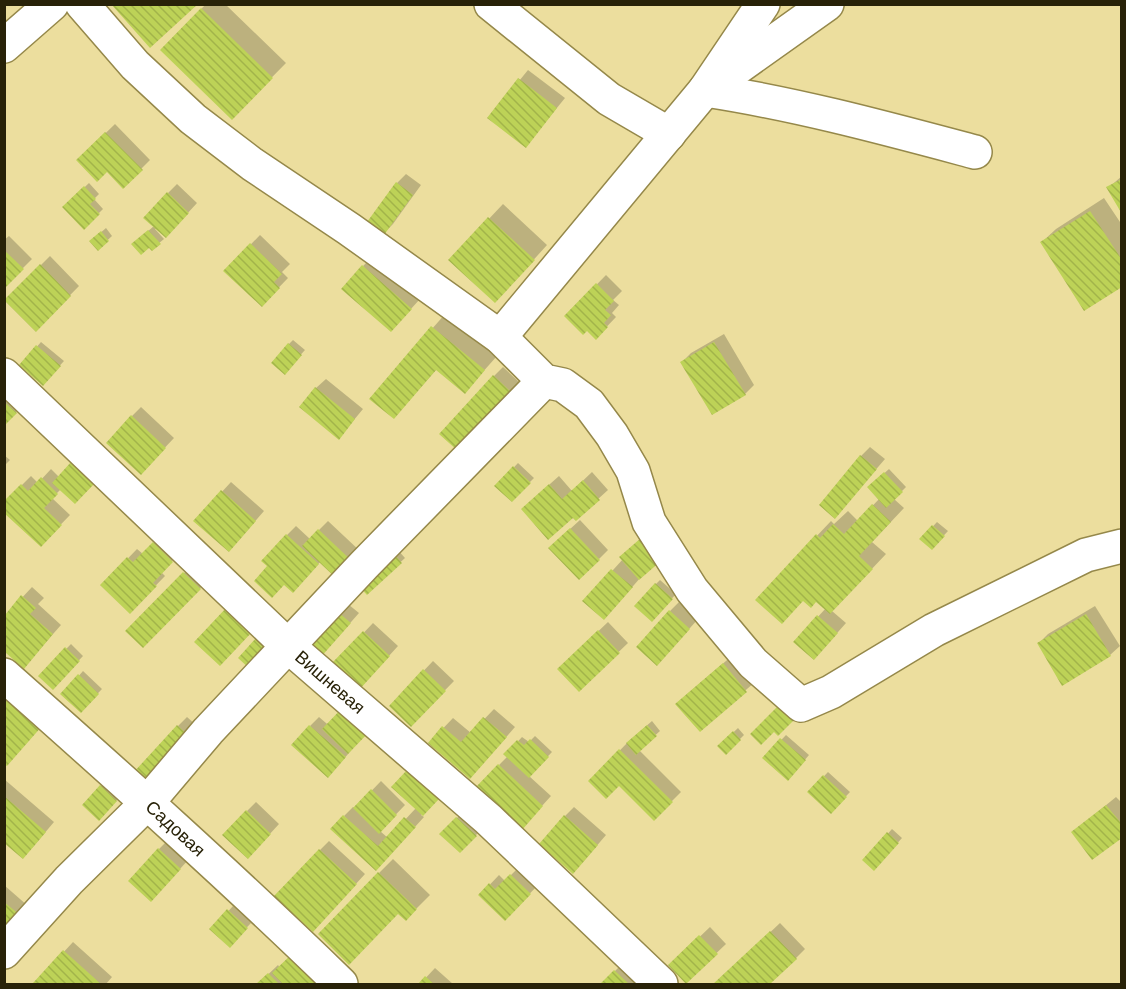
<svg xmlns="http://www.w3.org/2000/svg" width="1126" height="989" viewBox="0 0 1126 989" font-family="Helvetica,sans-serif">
<defs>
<pattern id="building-back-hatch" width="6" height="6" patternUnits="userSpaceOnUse" patternTransform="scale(1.5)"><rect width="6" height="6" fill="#bdd257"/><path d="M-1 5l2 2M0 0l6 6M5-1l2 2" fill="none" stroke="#a2b44a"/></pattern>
</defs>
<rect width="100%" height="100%" fill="#ecde9e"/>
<path fill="#0003" d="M206 4H225L286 63 232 118 162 50Z
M528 70 565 98 526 146 489 118Z
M115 124 150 160 123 187 107 170 78 160Z
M406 174 421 185 393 224 384 233 369 222 397 183Z
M1122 176V211L1108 188Z
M89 183 99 194 94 199 103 209 84 228 64 207Z
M177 184 197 203 175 227 155 229 164 239 152 249 149 246 133 244 154 226 168 193Z
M1104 198 1122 225V285L1042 242 1056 229Z
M503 204 547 245 509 287 450 260Z
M106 228 112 236 98 249 91 241Z
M260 235 290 264 282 272 288 278 262 305 225 271Z
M9 236 32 259 4 287V240Z
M50 256 79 286 36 330 6 300Z
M372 257 420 299 400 321 363 266Z
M606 275 622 291 613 300 619 305 612 313 616 317 596 338 587 329 566 316Z
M446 313 497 356 465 392 437 369 394 417 371 398Z
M724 334 754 385 745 394 682 362 691 353Z
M293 340 305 350 284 373 289 344Z
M41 342 64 361 43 384 21 365Z
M503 367 519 382 467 440 494 376Z
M326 379 363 409 339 438 316 388Z
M4 384 25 403 4 424Z
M141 407 174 438 141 473 132 416Z
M870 447 885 459 835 517 861 456Z
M4 455 10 460 4 466Z
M76 459 97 479 75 502 61 489 52 498 70 515 41 545 4 503 31 476 38 483 51 469 59 477Z
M518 463 534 478 512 500 496 486Z
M889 469 906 487 894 499 904 508 872 542 886 554 832 611 846 623 823 649 795 642 826 608 817 600 757 599 831 521 834 524 848 511 858 521 880 498 869 487Z
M592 472 608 490 576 519 532 500 559 476 572 491Z
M231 482 264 511 238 541 195 521Z
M580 520 608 550 599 559 559 539Z
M328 521 361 552 337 577 321 561 302 582 284 583 269 566 287 535 296 526 310 539Z
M937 522 948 531 932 548 921 539Z
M163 534 181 552 161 572 165 576 130 612 102 585 137 549 143 554Z
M396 548 405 558 367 593Z
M623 559 641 577 613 609 585 601Z
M193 564 209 579 143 646 127 631Z
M660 580 676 594 652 620 656 584Z
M32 587 44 598 38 604 61 625 24 667 4 650V617Z
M343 600 359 613 329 647Z
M679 602 698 619 666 655 670 611Z
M1095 606 1120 646 1110 655 1063 684 1039 643 1048 634Z
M608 622 628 643 579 690 568 660Z
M373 623 398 646 368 679 334 664Z
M71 644 83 656 53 688 40 676Z
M733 655 755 682 700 730 686 695Z
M433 661 454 681 411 725 391 705Z
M83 671 102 689 81 711 63 694Z
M494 709 515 727 479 768 430 742 453 718 471 733Z
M187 717 196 725 153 772 178 726Z
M319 717 354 747 337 767 310 726Z
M652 721 660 731 639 750 681 792 654 819 619 784 590 781 629 741Z
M738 728 744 735 726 753 719 746Z
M786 735 809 755 792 775 764 758Z
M535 736 552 752 529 776 551 796 531 818 499 765 508 756 506 754 522 737 529 742Z
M408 771 447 789 421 815 424 817 385 860 344 816 353 807 355 808 381 781 405 805 380 831 388 838 416 808Z
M828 772 850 792 831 812 809 792Z
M4 779 54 822 32 848 4 841Z
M105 782 120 796 99 819 84 805Z
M1116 797 1122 803V836L1073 832Z
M256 802 279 824 257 848 247 811Z
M574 807 606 835 582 863 565 816Z
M461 814 480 831 460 851 441 834Z
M892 829 902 838 874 869 864 860Z
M168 840 189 859 160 891 159 849Z
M329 841 365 874 322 921 320 850Z
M393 859 430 895 406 919 379 873Z
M520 866 539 884 514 910 480 895 499 875 505 881Z
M4 885 28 906 4 932Z
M233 906 251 923 230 945 212 929Z
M780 923 805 949 796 958 768 984H715Z
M710 927 726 944 686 982 670 965Z
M73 942 112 977 106 984H37L35 983Z
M624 962 647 984H602Z
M278 965 280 968 319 984H258Z
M435 968 453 984H420Z"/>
<path fill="url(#building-back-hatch)" d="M111 4H198L150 48Z
M201 8 273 78 232 120 160 50Z
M518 78 557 108 526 148 487 118Z
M105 132 143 170 123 189 107 172 97 182 76 160Z
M1122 179V214L1106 187Z
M396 182 413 195 384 235 367 222Z
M84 186 96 199 90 204 100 214 84 230 62 207Z
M167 192 189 213 166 238 143 218Z
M1090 211 1122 260V287L1084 311 1040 242Z
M488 217 535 260 495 303 448 260Z
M148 230 161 244 152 251 149 248 141 255 131 244Z
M101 231 109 241 98 251 89 241Z
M250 243 282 274 274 282 280 288 262 307 223 271Z
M4 250 24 269 4 289Z
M40 264 71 296 36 332 4 300Z
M362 265 412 309 391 332 341 289Z
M596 283 614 301 605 310 611 315 604 323 608 327 596 340 587 331 583 335 564 316Z
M431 326 485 370 465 394 436 370 394 419 369 399Z
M714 342 746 395 712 415 680 362Z
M288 343 302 355 285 375 271 363Z
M36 345 61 366 43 386 19 365Z
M493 375 511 392 458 451 439 434Z
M315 387 355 419 339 440 299 407Z
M4 402 17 413 4 426Z
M131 415 166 448 141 475 106 443Z
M860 455 877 469 835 519 819 505Z
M71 462 94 484 75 504 52 483Z
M513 466 531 483 512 502 494 486Z
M884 472 903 492 886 508 867 487Z
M41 477 58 494 44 508 62 525 41 547 4 513V501L21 484 28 491Z
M583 480 600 500 576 521 573 518 548 540 521 509 549 484 562 499Z
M221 490 256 521 229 552 193 521Z
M872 504 891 522 859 556 873 569 830 614 816 602 811 608 803 601 782 624 755 600 816 534 820 538 833 524 844 534Z
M932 525 945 536 932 550 919 539Z
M570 528 600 560 579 580 548 548Z
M318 529 353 562 337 579 302 546Z
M286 534 319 564 293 593 284 585 272 598 254 581 267 566 261 561Z
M641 538 661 561 639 580 619 557Z
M153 542 173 562 153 583 157 586 130 614 100 585 127 557 133 562Z
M391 551 402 563 367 595 356 583Z
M611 569 633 587 604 620 582 601Z
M183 572 201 589 143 648 125 631Z
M655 583 673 599 652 622 634 606Z
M21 595 36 608 30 614 53 634 24 669 5 652V615Z
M227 607 253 631 220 666 194 642Z
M333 608 351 623 320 658 302 643Z
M669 610 690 629 657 666 636 647Z
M1086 614 1111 656 1062 686 1037 643Z
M817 615 838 633 814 660 793 642Z
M598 630 620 653 579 692 557 669Z
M363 631 390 656 359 690 331 664Z
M257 637 270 648 250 669 238 658Z
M65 647 80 661 53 690 38 676Z
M723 663 747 692 700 732 675 704Z
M423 669 446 691 411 727 389 706Z
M78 674 99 694 81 713 60 694Z
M8 694 43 725 7 766 4 764V698Z
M345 705 371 730 348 754 322 729Z
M779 705 794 720 778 736 774 732 761 745 750 734Z
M483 717 507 737 470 779 428 743 442 726 461 742Z
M177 725 188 735 144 783 133 773Z
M309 725 346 757 328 778 291 745Z
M647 725 657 736 636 755 626 743Z
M733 731 741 740 726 755 717 746Z
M780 738 806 760 788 781 762 758Z
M530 739 549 757 529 778 503 754 517 740 524 745Z
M619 749 673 802 654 821 619 786 606 799 588 781Z
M498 764 543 806 522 830 476 787Z
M407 770 439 799 423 816 391 787Z
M823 775 847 797 831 814 807 792Z
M100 785 117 801 99 821 82 805Z
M371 789 397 815 379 834 353 808Z
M4 796 46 832 23 859 4 843Z
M1106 805 1122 824V838L1092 860 1071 832Z
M246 810 271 834 248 859 222 835Z
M343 815 378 846 404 817 416 827 376 871 330 829Z
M564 815 598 845 573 874 539 844Z
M456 817 477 836 460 853 439 834Z
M887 832 899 843 874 871 862 860Z
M158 848 181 869 151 902 128 881Z
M319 849 357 884 313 932 274 896Z
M378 872 417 909 406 921 398 914 349 965 318 934Z
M510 874 531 894 505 921 478 895 489 883 495 889Z
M4 902 20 915 4 933Z
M227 909 248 928 230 948 209 929Z
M770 931 797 959 770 984H713Z
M699 935 718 954 686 984 668 965Z
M63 950 101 984 33 983Z
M294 952 321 984H283L272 973Z
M614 970 629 984H600Z
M268 973 279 984H256Z
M425 976 434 984H418Z"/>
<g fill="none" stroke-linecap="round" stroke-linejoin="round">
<defs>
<g id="minor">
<path d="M82 4 135 65 193 119 252 164 349 229 500 337 544 381 563 385 589 404 612 435 633 471 649 522 692 590 753 663 801 705 831 692 934 630 1086 555 1122 546"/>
<path d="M491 4 609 99 669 134"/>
<path d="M4 46 52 4"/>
<path d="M716 83 827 4"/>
<path d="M705 90C797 104 885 128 975 152"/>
<path d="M500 337 705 90 763 4"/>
<path id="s1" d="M4 375 288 646 488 819 661 984"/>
<path id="s2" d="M4 675C118 776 232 878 341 984"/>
<path d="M4 952 69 880 147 803 208 731 364 565 544 381"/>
</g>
</defs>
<use href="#minor" stroke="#95884a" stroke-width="36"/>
<use href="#minor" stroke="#fff" stroke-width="33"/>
</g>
<g text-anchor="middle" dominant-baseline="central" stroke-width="6" stroke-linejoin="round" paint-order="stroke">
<g font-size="18" fill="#282208" stroke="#fefefe">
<text stroke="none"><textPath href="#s1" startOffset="448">Вишневая</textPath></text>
<text stroke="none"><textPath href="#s2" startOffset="230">Садовая</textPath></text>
</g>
</g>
<rect width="1126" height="989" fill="none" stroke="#282208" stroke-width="12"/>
</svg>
